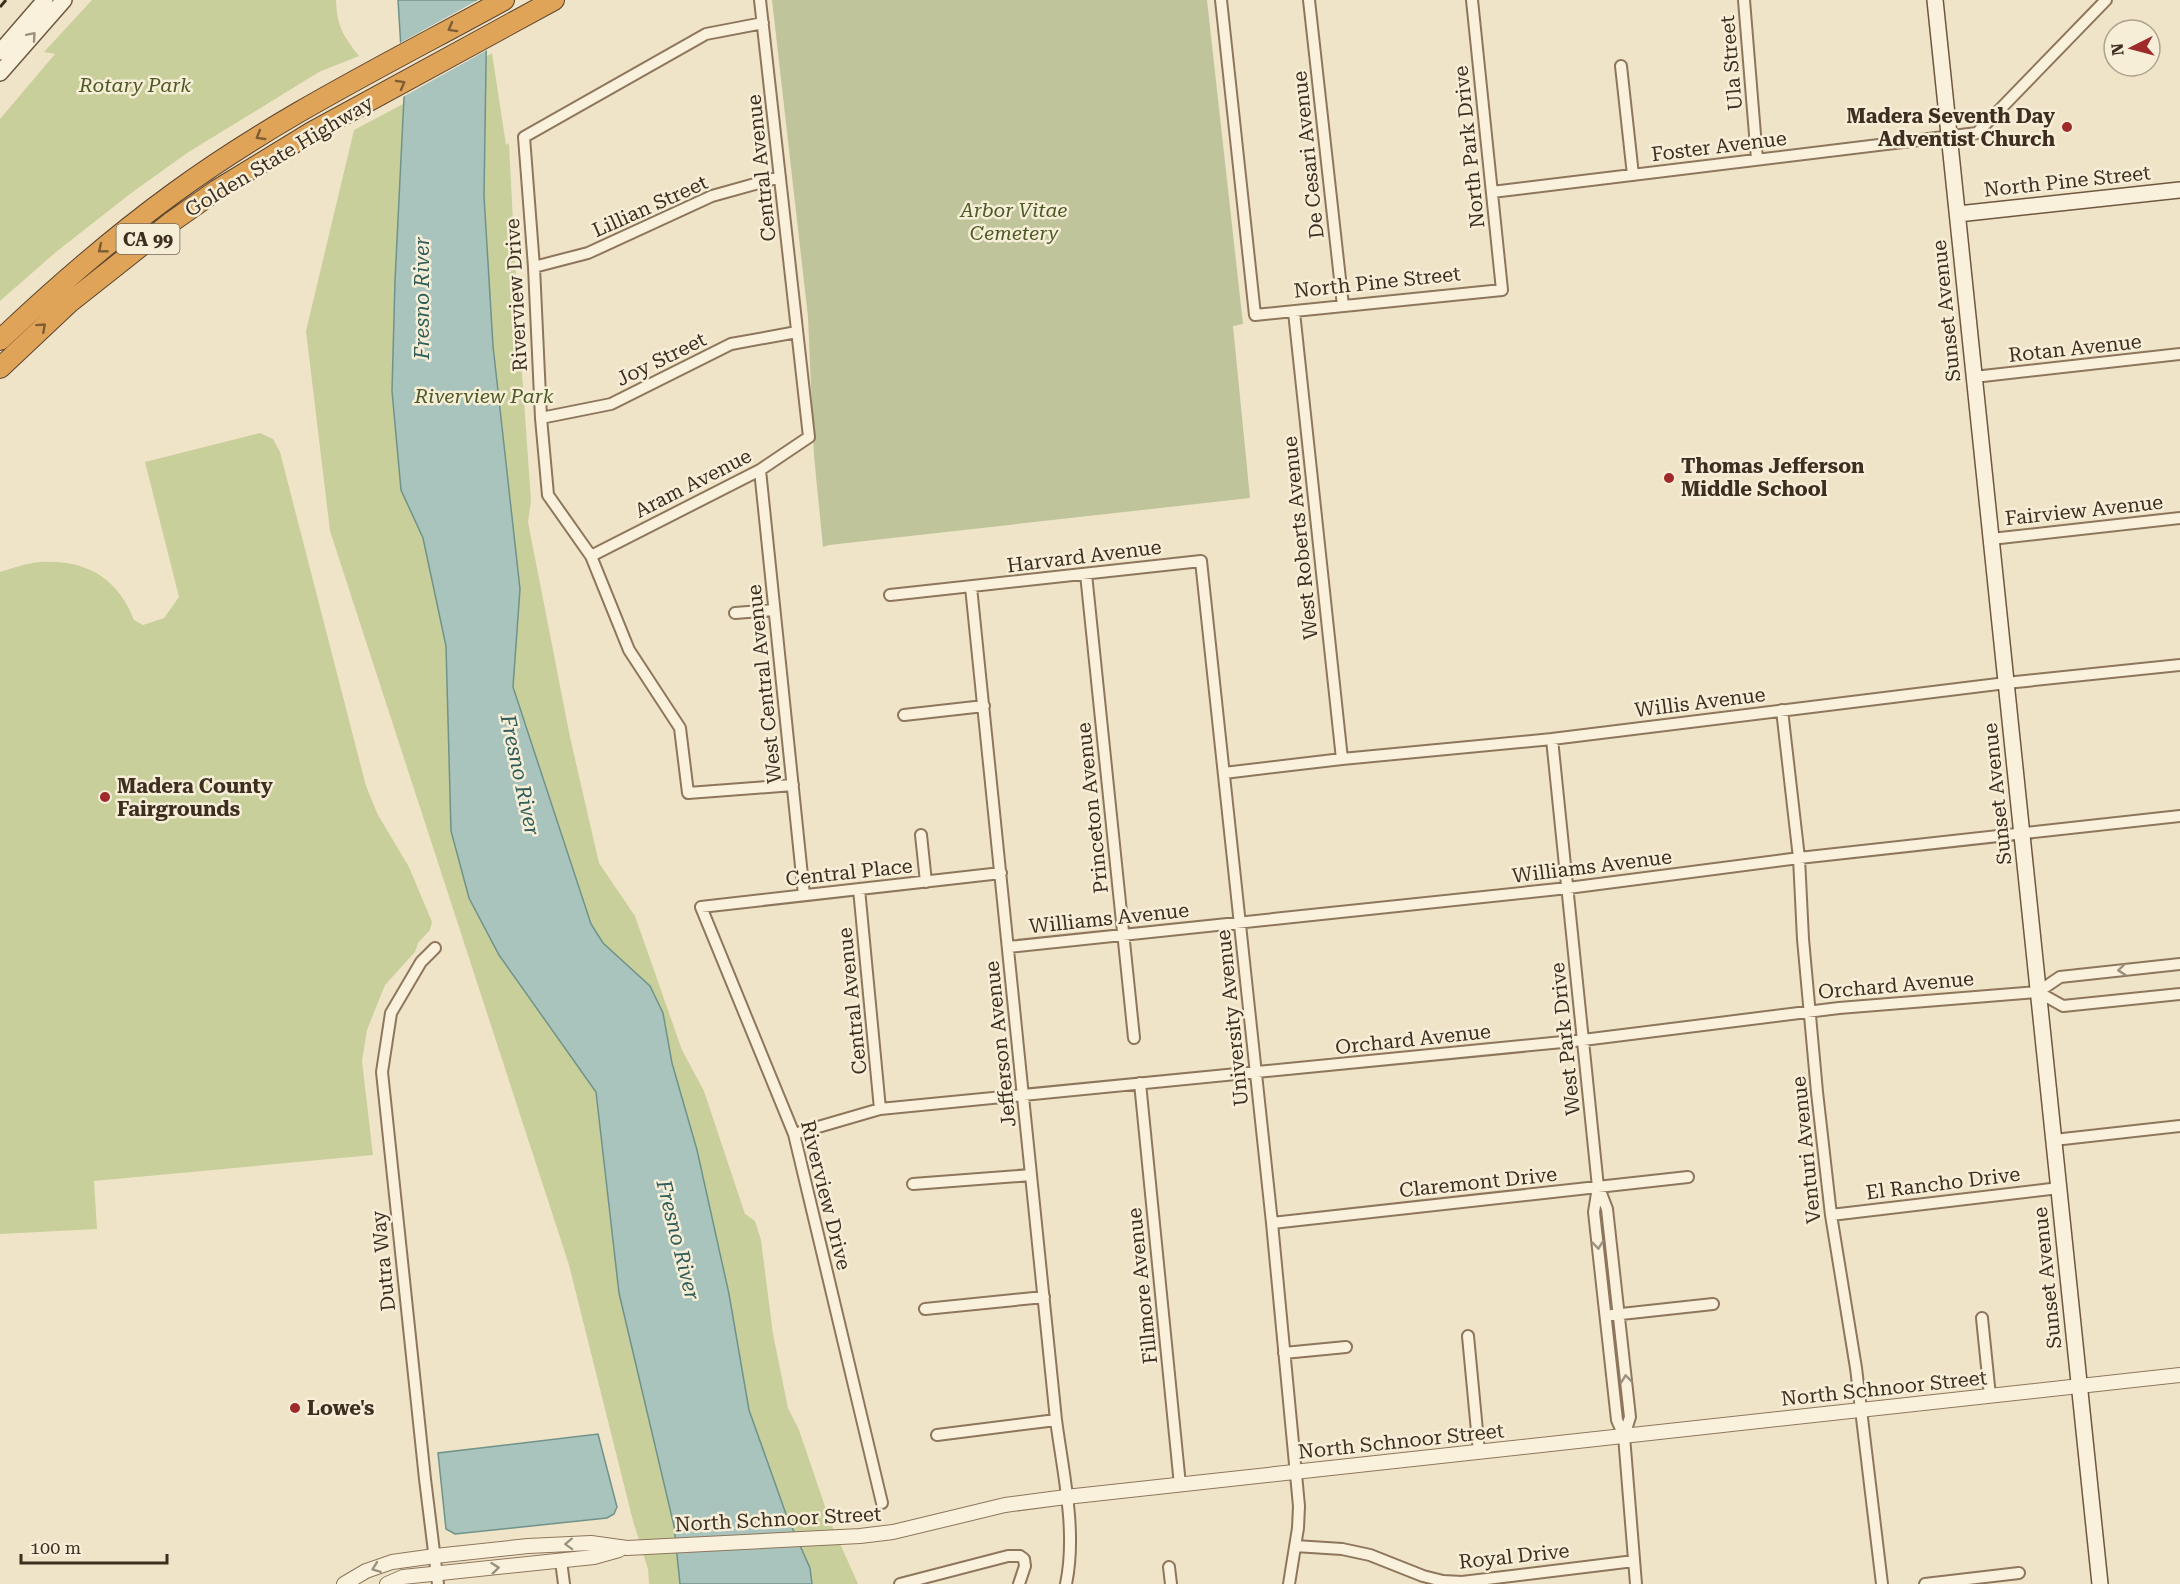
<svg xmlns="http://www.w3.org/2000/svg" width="2180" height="1584" viewBox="0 0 2180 1584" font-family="'Roboto Serif',serif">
<rect width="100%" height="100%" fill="#f0e4c8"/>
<path fill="#c9cf9b" d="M92 0H336C337 27 343 35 359 56L319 72 187 153 130 194 56 252 0 301V119L55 54 44 52Z
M492 53 506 145 509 143 517 301 531 501 528 522 570 737 599 863 635 916 682 1050 704 1091 745 1214 755 1221 761 1240 773 1334 788 1408 799 1430 830 1521 858 1584H649L648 1569 633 1521 569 1265 330 531 306 331 354 130 435 87Z
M260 433 273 439 280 452 366 786 378 815 409 867 432 922 430 930 418 943 415 952 385 985 367 1030 362 1061 373 1155 94 1181 97 1229 0 1234V572C13 568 27 563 40 562 86 559 118 578 134 620L143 625 164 618 179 597 145 462Z"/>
<path fill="#bfc49a" d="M772 0H1207L1243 324 1233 326 1250 498 829 545 823 547 814 456 808 317Z"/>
<path fill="#a9c4bc" stroke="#6f938a" stroke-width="1.5" d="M398 0H487L484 196 493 346 520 589 513 687 591 924 603 943 650 986 663 1013 672 1063 697 1150 729 1294 749 1410 786 1514 810 1568 812 1584H680L674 1526 619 1293 596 1092 499 955 469 898 451 831 446 646 423 538 401 490 392 391 395 281 404 97Z
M598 1434 617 1507 614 1514 607 1518 455 1534 446 1529 438 1453Z"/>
<path fill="#f0e4c8" d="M478 0H490L489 49 401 98 398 44Z"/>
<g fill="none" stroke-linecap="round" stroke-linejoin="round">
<defs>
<path id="minor" d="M1221 0 1255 315 1502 290 1472 0
M1309 0 1343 306
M1744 0 1757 159
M763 23 706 34 524 137 534 267 541 418 548 495 591 556 629 650 680 728 688 793 793 785
M1621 66 1633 175
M1492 192 1977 133 2106 0
M534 267 588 253 712 196 780 177
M1294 312 1342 759
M1974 377 2180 354
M541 418 611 404 731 344 797 332
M760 470 804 895
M1991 539 2180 518
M591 556 760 470 809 437 760 0
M1086 574 1134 1038
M971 587 1056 1420C1063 1473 1077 1531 1066 1584
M890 595 1201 561 1272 1223 1299 1506 1298 1528 1289 1584
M735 613 774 610
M1782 710 1799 858 1803 939 1817 1092 1831 1215 1856 1368 1882 1584
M904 715 984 706
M1552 739 1598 1187 1594 1212 1617 1420 1624 1436 1636 1584
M1224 773 1342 759 1552 739 2006 683 2180 665
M921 835 926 882
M859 889 880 1109
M1008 947 1568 888 1799 858 2180 816
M435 948 421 962 391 1013 382 1072 425 1479 438 1584
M2038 992 2063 1006 2180 994
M1140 1083 1180 1485
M794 1134 880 1109 1583 1040 1839 1008 2038 992 2060 977 2180 964
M2054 1140 2180 1126
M913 1184 1031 1175
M1599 1188 1607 1209 1630 1417 1624 1436
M1831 1215 2059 1188
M1272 1223 1688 1177
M925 1309 1044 1297
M1612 1315 1713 1304
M1982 1318 1990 1396
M1468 1336 1479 1452
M1284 1353 1346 1347
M937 1435 1056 1420
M882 1503 794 1134 701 907 1001 873
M1295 1546 1342 1549 1370 1555 1423 1576 1443 1581 1462 1582 1634 1561
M561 1561 564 1584
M1169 1567 1171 1584
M900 1584 1008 1556H1020L1024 1559 1025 1566 1019 1584
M1925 1584 2019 1573"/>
<path id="tertiary" d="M344 1584 366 1571 392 1562 435 1556 528 1546 591 1543 627 1548 860 1536 893 1532 1005 1505 1066 1497 2180 1375
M387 1584 403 1577 594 1557 619 1550"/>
<path id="secondary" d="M1935 0 2100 1584
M0 52 45 0
M0 73 64 0
M1958 214 2180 190"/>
<path id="motorway" d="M0 340C55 288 112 238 174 193 276 118 393 61 504 0
M0 368 69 303 170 223 217 190 312 132 554 0"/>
</defs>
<use href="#minor" stroke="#8d765c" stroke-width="14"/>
<use href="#tertiary" stroke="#8d765c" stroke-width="16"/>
<use href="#secondary" stroke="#6f573f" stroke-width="18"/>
<use href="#motorway" stroke="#5b4430" stroke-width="22"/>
<use href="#minor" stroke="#faf1dc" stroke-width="10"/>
<use href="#tertiary" stroke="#faf1dc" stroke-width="14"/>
<use href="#secondary" stroke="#faf1dc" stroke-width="15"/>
<use href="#motorway" stroke="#e0a458" stroke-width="20"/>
<path stroke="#3d2e20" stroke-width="3" stroke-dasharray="10 10" stroke-linecap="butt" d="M0 7 6 0"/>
</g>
<defs><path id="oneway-chevron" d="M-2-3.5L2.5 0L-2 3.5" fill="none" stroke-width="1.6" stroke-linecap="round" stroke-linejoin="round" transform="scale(1.5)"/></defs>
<g stroke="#7e5d36">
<use href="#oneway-chevron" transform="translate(452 28) rotate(151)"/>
<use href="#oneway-chevron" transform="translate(401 84) rotate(-29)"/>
<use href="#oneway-chevron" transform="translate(260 136) rotate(149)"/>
<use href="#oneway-chevron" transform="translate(102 249) rotate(141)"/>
<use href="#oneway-chevron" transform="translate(42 327) rotate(-42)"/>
</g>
<g stroke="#9c907e">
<use href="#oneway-chevron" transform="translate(32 36) rotate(-49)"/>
<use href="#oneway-chevron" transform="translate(2122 970) rotate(174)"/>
<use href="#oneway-chevron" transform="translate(1598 1245) rotate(84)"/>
<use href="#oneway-chevron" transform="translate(1626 1379) rotate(-96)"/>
<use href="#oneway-chevron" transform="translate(569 1544) rotate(178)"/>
<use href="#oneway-chevron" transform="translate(376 1568) rotate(160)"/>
<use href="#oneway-chevron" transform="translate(495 1568) rotate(-6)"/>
</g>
<g fill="#9e2a2b" stroke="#f7eed8" stroke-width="2">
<circle cx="2067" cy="127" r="6"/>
<circle cx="1669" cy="478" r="6"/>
<circle cx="105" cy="797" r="6"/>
<circle cx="295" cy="1408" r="6"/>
</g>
<g text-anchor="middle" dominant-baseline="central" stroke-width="5" stroke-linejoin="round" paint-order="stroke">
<rect fill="#f7eed8" stroke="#756857" stroke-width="1.5" x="116.5" y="224" width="63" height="30" rx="4.5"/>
<g font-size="18" font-weight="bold" fill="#3d2e20">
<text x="148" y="239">CA 99</text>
</g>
<g font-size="20" fill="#3d2e20" stroke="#f7eed8">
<text transform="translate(1731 63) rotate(-95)">Ula Street</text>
<text transform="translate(1719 146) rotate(-7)">Foster Avenue</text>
<text transform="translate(1469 147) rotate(-96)">North Park Drive</text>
<text transform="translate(1308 155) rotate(-96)">De Cesari Avenue</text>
<text transform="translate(279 156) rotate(-31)">Golden State Highway</text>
<text transform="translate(761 168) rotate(-96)">Central Avenue</text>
<text transform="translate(2067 181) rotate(-6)">North Pine Street</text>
<text transform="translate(650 206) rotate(-24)">Lillian Street</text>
<text transform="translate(1377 282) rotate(-6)">North Pine Street</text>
<text transform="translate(516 295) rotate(-93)">Riverview Drive</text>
<text transform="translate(1946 311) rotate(-96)">Sunset Avenue</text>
<text transform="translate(2075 348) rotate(-6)">Rotan Avenue</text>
<text transform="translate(661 359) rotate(-26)">Joy Street</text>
<text transform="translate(693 483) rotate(-27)">Aram Avenue</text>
<text transform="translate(2084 510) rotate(-6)">Fairview Avenue</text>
<text transform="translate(1300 538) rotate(-96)">West Roberts Avenue</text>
<text transform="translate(1084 556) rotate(-7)">Harvard Avenue</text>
<text transform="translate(764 684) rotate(-96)">West Central Avenue</text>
<text transform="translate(1700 702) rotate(-7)">Willis Avenue</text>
<text transform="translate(1997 794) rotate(-96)">Sunset Avenue</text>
<text transform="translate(1092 808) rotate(-96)">Princeton Avenue</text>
<text transform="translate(1592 866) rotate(-7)">Williams Avenue</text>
<text transform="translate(849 872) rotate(-6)">Central Place</text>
<text transform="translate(1109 918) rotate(-6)">Williams Avenue</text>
<text transform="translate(1896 985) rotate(-5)">Orchard Avenue</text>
<text transform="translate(852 1001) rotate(-96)">Central Avenue</text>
<text transform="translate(1232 1018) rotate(-96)">University Avenue</text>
<text transform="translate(1413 1039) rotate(-6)">Orchard Avenue</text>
<text transform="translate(1565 1039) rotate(-96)">West Park Drive</text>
<text transform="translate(1000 1044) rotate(-96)">Jefferson Avenue</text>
<text transform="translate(1806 1150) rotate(-96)">Venturi Avenue</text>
<text transform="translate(1478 1182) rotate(-6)">Claremont Drive</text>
<text transform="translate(1943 1183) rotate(-7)">El Rancho Drive</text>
<text transform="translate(826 1195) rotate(76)">Riverview Drive</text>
<text transform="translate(383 1261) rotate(-96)">Dutra Way</text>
<text transform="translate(2047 1278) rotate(-96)">Sunset Avenue</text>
<text transform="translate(1142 1286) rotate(-96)">Fillmore Avenue</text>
<text transform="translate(1884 1388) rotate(-6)">North Schnoor Street</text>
<text transform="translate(1401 1441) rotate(-6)">North Schnoor Street</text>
<text transform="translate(778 1519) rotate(-3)">North Schnoor Street</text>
<text transform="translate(1514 1556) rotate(-6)">Royal Drive</text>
</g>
<g font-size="20" font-style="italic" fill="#4d5a26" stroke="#f7eed8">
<text x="135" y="85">Rotary Park</text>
<text x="1014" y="210">Arbor Vitae<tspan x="1014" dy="23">Cemetery</tspan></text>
<text x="484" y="396">Riverview Park</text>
</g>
<g font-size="20" font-weight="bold" fill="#3d2e20" stroke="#f7eed8" text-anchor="start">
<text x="2055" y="116" text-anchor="end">Madera Seventh Day<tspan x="2055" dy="23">Adventist Church</tspan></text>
<text x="1681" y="466">Thomas Jefferson<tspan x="1681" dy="23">Middle School</tspan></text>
<text x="117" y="786">Madera County<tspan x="117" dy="23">Fairgrounds</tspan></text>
<text x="307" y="1408">Lowe's</text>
</g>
<g font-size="21" font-style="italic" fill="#2f5d5a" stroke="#f7eed8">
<text transform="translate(422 298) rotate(-90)">Fresno River</text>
<text transform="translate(520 775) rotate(78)">Fresno River</text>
<text transform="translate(678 1240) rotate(76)">Fresno River</text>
</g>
</g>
<g transform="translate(2132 48) rotate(264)"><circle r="28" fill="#f7eed8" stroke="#ada18e" stroke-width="1.5"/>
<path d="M0-4.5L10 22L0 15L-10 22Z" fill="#9e2a2b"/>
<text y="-9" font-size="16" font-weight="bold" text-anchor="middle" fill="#3d2e20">N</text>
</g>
<path d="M21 1554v9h146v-9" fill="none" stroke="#3d2e20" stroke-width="3"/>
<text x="30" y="1554" font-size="18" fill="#3d2e20" stroke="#f7eed8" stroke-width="4.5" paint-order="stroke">100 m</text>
</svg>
